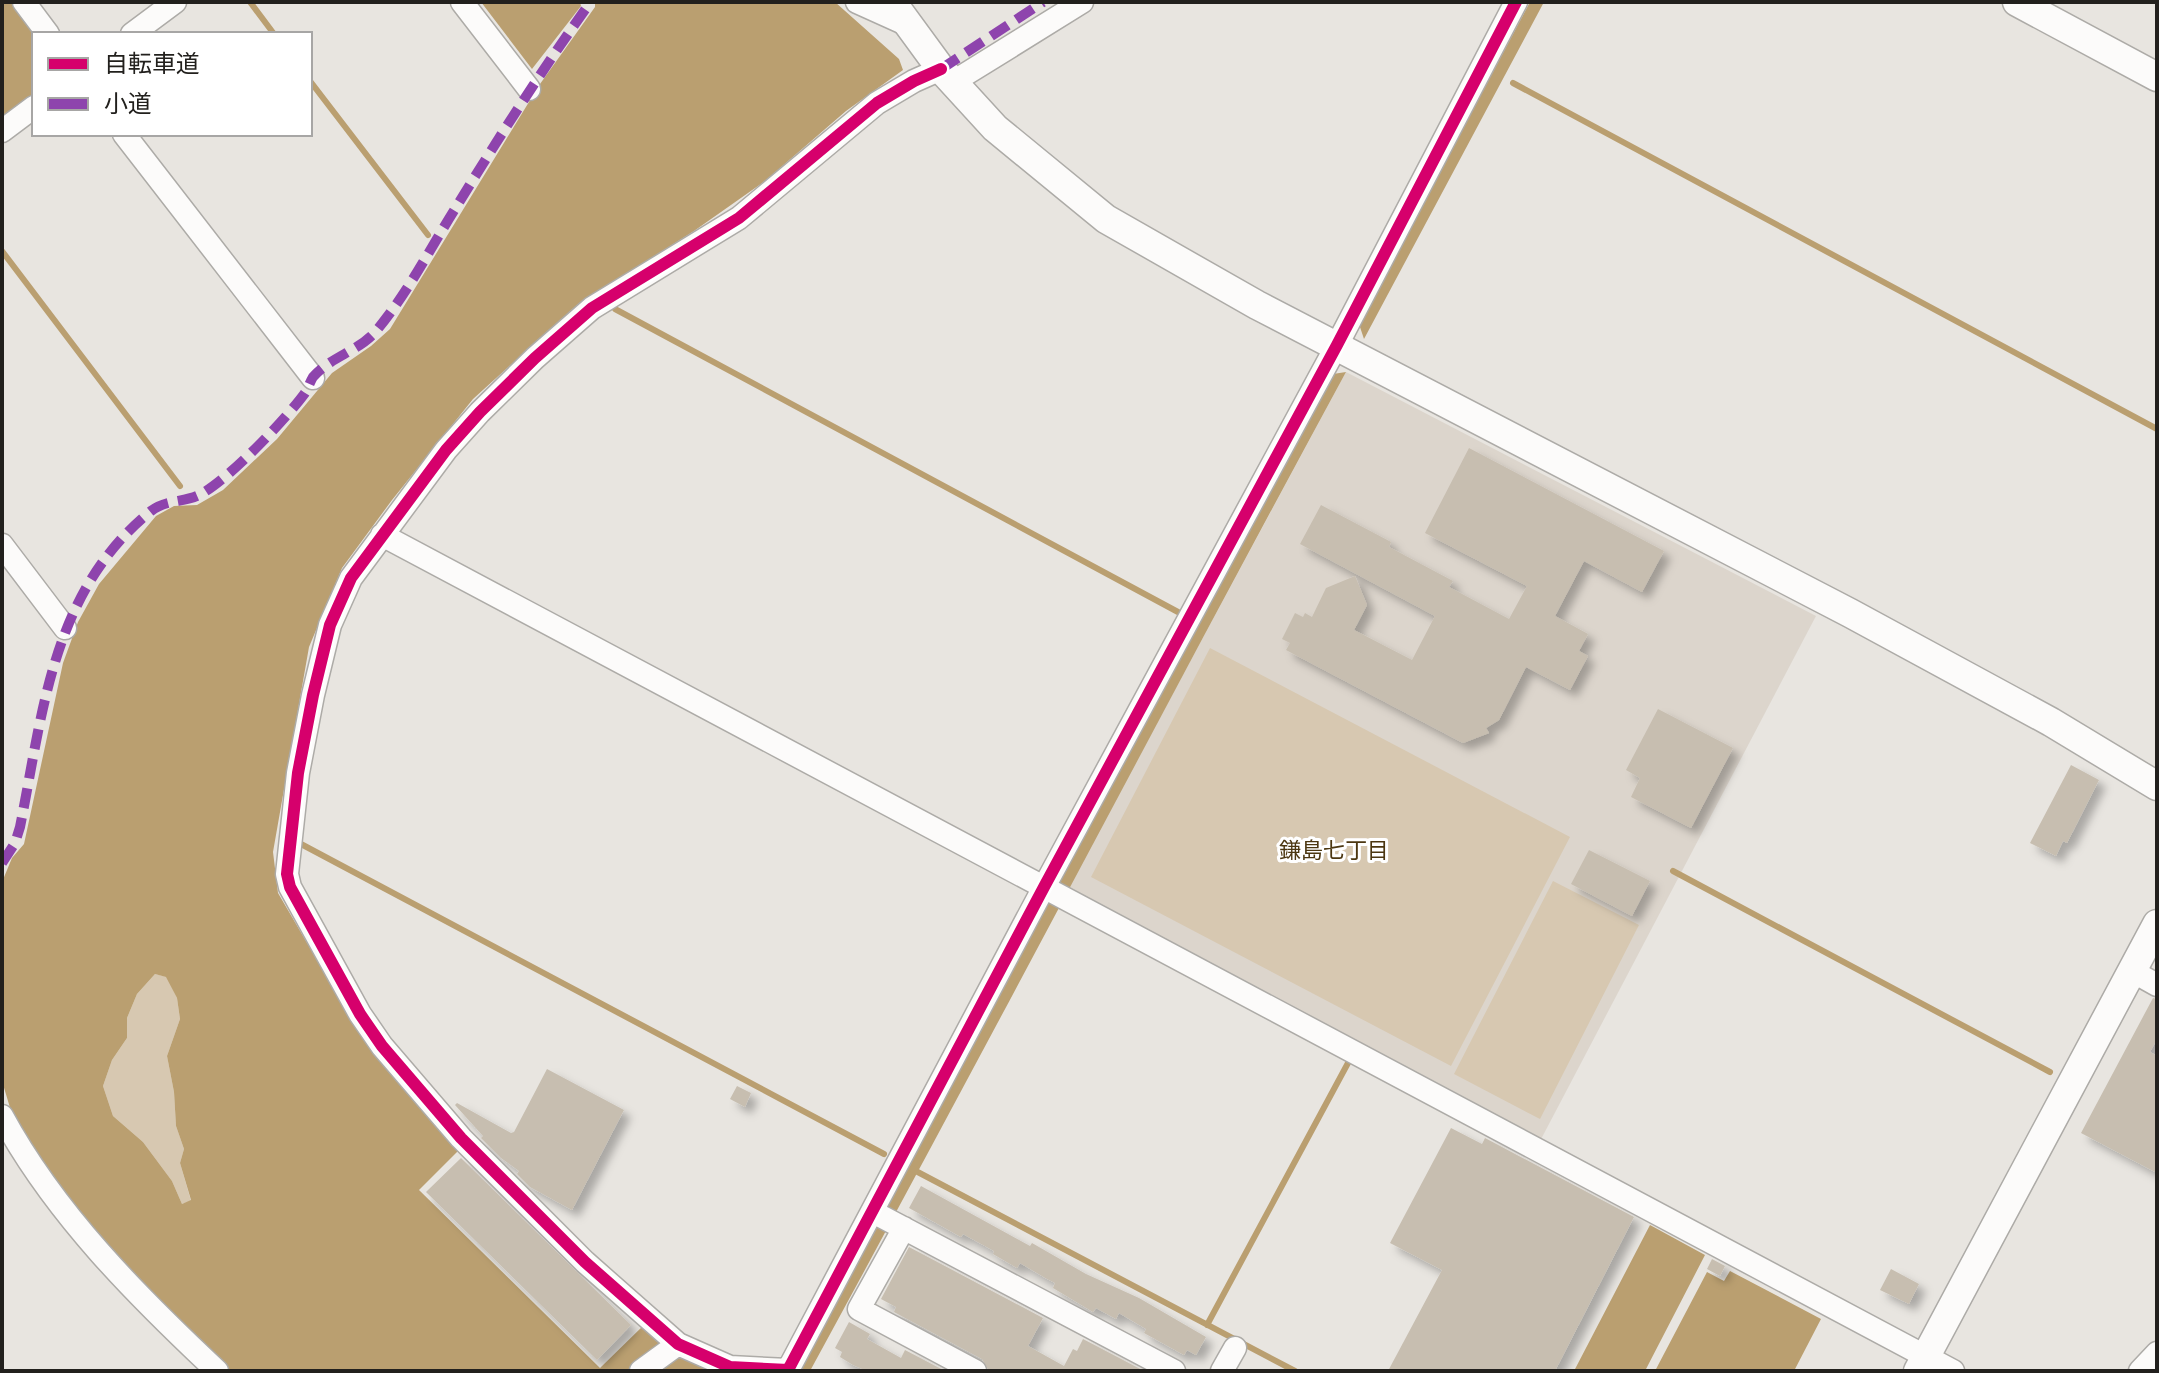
<svg xmlns="http://www.w3.org/2000/svg" width="2159" height="1373" viewBox="0 0 2159 1373" font-family="Barlow,'Noto Sans JP',sans-serif">
<defs>
<filter id="shadow"><feDropShadow dx="7" dy="7" stdDeviation="4" flood-color="#0004"/></filter>
</defs>
<rect width="100%" height="100%" fill="#e8e5e0"/>
<path fill="#dcd5cc" d="M1346 372 1816 616 1539 1143 1066 892Z"/>
<path fill="#d7c8b1" d="M1210 648 1570 837 1451 1066 1091 877Z
M1553 881 1639 925 1540 1119 1454 1074Z
M155 974 167 977 177 998 180 1019 167 1056 174 1092 176 1126 184 1149 180 1163 191 1201 182 1204 172 1181 143 1142 113 1116 103 1086 112 1060 127 1038V1018L137 994Z"/>
<path fill="#ba9f70" fill-rule="evenodd" d="M2 2H12L36 34 34 94 2 117Z
M481 2H580L581 6 532 69Z
M595 2H835L899 59 903 70 846 111 765 181 694 231 577 305 473 399 392 500 342 568 309 647 273 852 278 893 359 1032 459 1150 419 1190 600 1368 645 1324 720 1371H227L146 1293 41 1165 11 1111 2 1081V882L12 858 24 844 63 663 78 622 99 584 156 516 174 506 197 505 223 490 277 439 332 373 371 346 390 329 540 84 595 7ZM155 974 166 977 177 998 180 1019 167 1056 174 1092 176 1126 184 1149 180 1163 191 1200 182 1204 172 1181 143 1142 113 1116 103 1086 112 1060 127 1038V1018L137 994Z
M1530 2H1544L1364 339 1359 324Z
M1346 372C1166 704 991 1039 810 1371H798L1051 899 1057 879 1333 374Z
M1650 1225 1705 1255 1645 1371H1574Z
M1730 1271 1821 1319 1794 1371H1655L1707 1272 1724 1281Z"/>
<g fill="none" stroke-linecap="round" stroke-linejoin="round">
<path stroke="#ba9f70" stroke-width="6" d="M250 2 274 34
M310 81 428 235
M1513 83 2157 429
M2 251 180 486
M615 304V309L1178 612
M301 844 884 1154
M1673 871 2050 1072
M912 1169 1295 1371
M1207 1325 1348 1063"/>
</g>
<path fill="#c7beb0" filter="url(#shadow)" d="M1469 448 1664 551 1642 592 1584 561 1555 616 1588 634 1579 651 1588 656 1570 690 1526 667 1499 720 1486 728 1489 733 1463 743 1286 650 1290 643 1282 639 1295 613 1303 617 1305 613 1312 617 1326 588 1355 576 1367 605 1354 630 1412 660 1435 616 1300 544 1321 505 1391 542 1389 547 1453 581 1449 587 1509 619 1527 586 1425 533Z
M1658 709 1733 748 1691 828 1631 797 1640 778 1626 770Z
M2071 765 2099 780 2067 843 2063 841 2056 856 2030 843Z
M1589 850 1650 881 1632 916 1571 884Z
M2153 998 2157 999V1039L2150 1052 2157 1056V1173L2081 1133Z
M547 1069 624 1110 572 1210 530 1187 517 1174 519 1171 501 1158 481 1138 483 1136 455 1105 457 1103 511 1133 514 1132Z
M737 1086 751 1093 745 1107 730 1099Z
M1451 1128 1482 1144 1485 1138 1634 1217 1555 1371H1388L1442 1270 1390 1243Z
M461 1158 631 1325 597 1360 426 1192Z
M921 1186 1030 1246 1032 1243 1086 1274 1139 1298 1206 1337 1196 1355 1187 1350 1184 1355 1144 1333 1146 1329 1119 1313 1116 1319 1096 1308 1093 1312 1053 1288 1055 1283 1047 1279 1020 1263 1017 1268 993 1254 994 1251 963 1234 961 1237 909 1208Z
M909 1247 1043 1318 1028 1346 1064 1366 1073 1349 1077 1351 1083 1339 1144 1371H989L982 1359 894 1312 896 1307 881 1299Z
M1712 1259 1725 1266 1720 1276 1707 1269Z
M1891 1269 1919 1284 1909 1304 1880 1290Z
M849 1322 870 1334 867 1339 901 1358 905 1350 945 1371H867L853 1365 840 1357 842 1352 835 1348Z"/>
<g fill="none" stroke-linecap="round" stroke-linejoin="round">
<defs>
<path id="minor" d="M24 2 48 34
M462 2 529 89
M857 2 908 25
M132 34 175 2
M941 69 914 81 877 103 739 218 592 308 535 358 480 412 446 450 351 578 330 625 313 695 298 773 287 874 290 887 360 1014 382 1046 461 1138 585 1262 678 1344 730 1367 788 1370 1044 887 1337 345 1516 2
M953 82 1082 2
M2 131 34 107
M124 134 313 378
M382 535 1953 1371
M2 545 65 628
M2132 971 2157 985
M2 1116C55 1214 137 1296 217 1371
M873 1212 1174 1371
M904 1228 859 1309 975 1371
M641 1371 678 1344
M1222 1371 1235 1348
M2140 1371 2157 1353"/>
<path id="tertiary" d="M892 2 941 69 995 128 1106 219 1257 305 1850 613 2051 722 2157 786
M2017 2 2157 77
M1918 1371 2157 924"/>
</defs>
<use href="#minor" stroke="#adaba7" stroke-width="25"/>
<use href="#tertiary" stroke="#adaba7" stroke-width="31"/>
<use href="#minor" stroke="#fcfbfa" stroke-width="22"/>
<use href="#tertiary" stroke="#fcfbfa" stroke-width="28"/>
<path stroke="#8e44ad" stroke-width="10" stroke-dasharray="20 10" stroke-linecap="butt" d="M941 69 1043 2
M2 863 15 843 20 827C43 712 52 591 151 511 166 499 185 503 201 494 229 479 286 419 305 393 308 388 310 382 313 377 330 357 359 351 376 331 407 294 430 249 455 209 497 140 540 73 587 7V2"/>
<defs>
<path id="cycleway" d="M941 69 914 81 877 103 739 218 592 308 535 358 480 412 446 450 351 578 330 625 313 695 298 773 287 874 290 887 360 1014 382 1046 461 1138 585 1262 678 1344 730 1367 788 1370 1044 887 1337 345 1516 2"/>
</defs>
<use href="#cycleway" stroke="#fff" stroke-width="17"/>
<use href="#cycleway" stroke="#d6006c" stroke-width="12"/>
</g>
<g text-anchor="middle" dominant-baseline="central" stroke-width="6" stroke-linejoin="round" paint-order="stroke">
<g font-size="22" fill="#4c3711" stroke="#fff">
<text x="1334" y="849">鎌島七丁目</text>
</g>
</g>
<rect width="2159" height="1373" fill="none" stroke="#22201d" stroke-width="8"/>
<rect x="32" y="32" width="280" height="104" fill="#ffffff" stroke="#a7a6a5" stroke-width="2"/>
<rect x="48" y="58" width="40" height="12" fill="#d6006c" stroke="#a7a6a5" stroke-width="2"/>
<text x="104" y="72" font-size="24" fill="#22201d">自転車道</text>
<rect x="48" y="98" width="40" height="12" fill="#8e44ad" stroke="#a7a6a5" stroke-width="2"/>
<text x="104" y="112" font-size="24" fill="#22201d">小道</text>
</svg>
